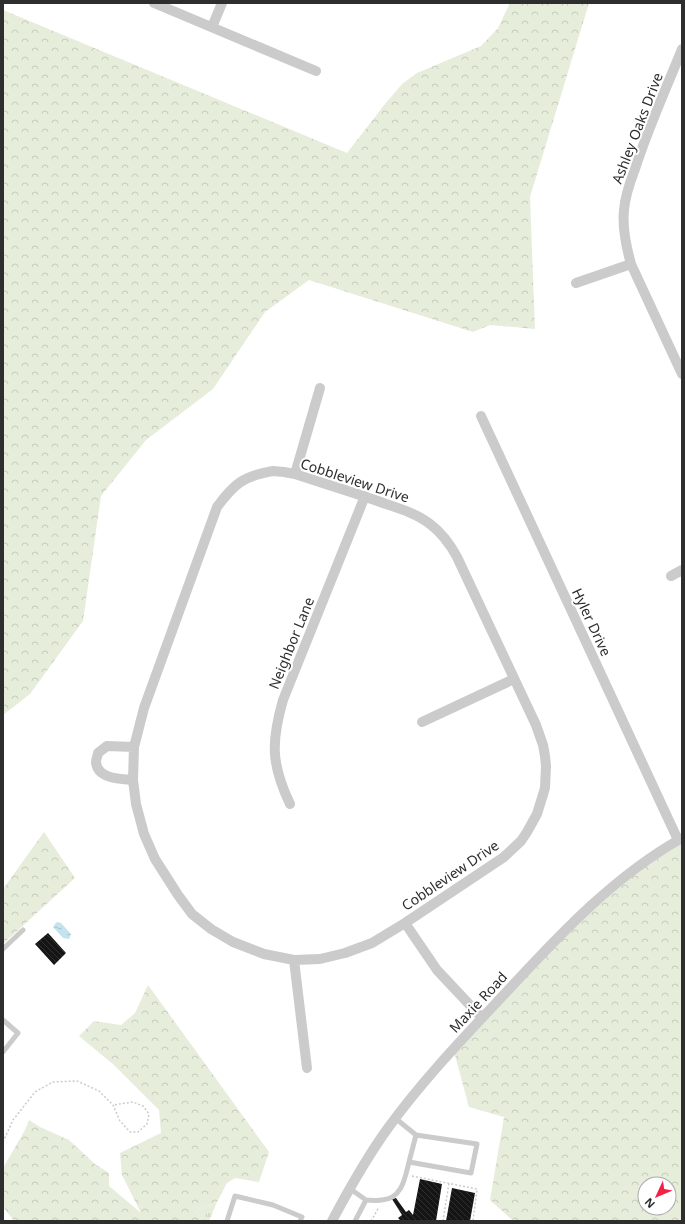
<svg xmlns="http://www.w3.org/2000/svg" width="685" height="1224" viewBox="0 0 685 1224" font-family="'Noto Sans',sans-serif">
<defs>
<pattern id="grass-tufts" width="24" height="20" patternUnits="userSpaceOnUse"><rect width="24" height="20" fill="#e6eddb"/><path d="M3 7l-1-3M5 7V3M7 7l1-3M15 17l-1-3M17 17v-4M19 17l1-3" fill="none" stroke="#c6ccbc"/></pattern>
<pattern id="forest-crowns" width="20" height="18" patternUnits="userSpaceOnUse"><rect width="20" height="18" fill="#e6eddb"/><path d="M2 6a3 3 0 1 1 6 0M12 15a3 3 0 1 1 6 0" fill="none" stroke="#c6ccbc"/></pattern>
<pattern id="water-ripples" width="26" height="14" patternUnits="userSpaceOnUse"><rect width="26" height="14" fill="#c5e3ef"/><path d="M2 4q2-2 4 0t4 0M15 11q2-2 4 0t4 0" fill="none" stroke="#aac3cd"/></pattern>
<pattern id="building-back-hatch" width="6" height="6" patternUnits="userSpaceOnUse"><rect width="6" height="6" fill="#151515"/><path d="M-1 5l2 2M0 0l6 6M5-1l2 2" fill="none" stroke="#2f2f2f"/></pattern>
</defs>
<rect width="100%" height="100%" fill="#fff"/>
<path fill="url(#grass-tufts)" d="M217 1202 209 1221H203L196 1211Z"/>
<path fill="url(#forest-crowns)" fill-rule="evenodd" d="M509 3H589L530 197 535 329 490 325 473 332 309 280 265 312 213 389 146 440 101 496 83 621 30 694 3 715V10L347 153 385 104 402 84 417 73 481 46 498 28 509 5Z
M44 832 75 878 3 944V889Z
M682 838V1221H516L511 1219 490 1200 504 1117 469 1107 453 1048 587 909ZM645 1184H669V1208H645Z
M148 985 269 1152 259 1182 235 1178 227 1183 217 1202 196 1211 203 1221H14L3 1207V1168L25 1130 29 1120 40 1127 69 1140 95 1164 109 1173V1186L141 1213 122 1175 120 1153 161 1133 159 1110 114 1065 79 1036 94 1021 121 1025 135 1013Z"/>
<path fill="url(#water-ripples)" d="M57 922 61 923 71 934 69 939 63 938 53 927 55 924Z"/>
<path fill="url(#building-back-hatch)" d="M48 933 66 953 54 965 35 944Z
M420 1179 442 1184 436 1221H401L398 1218 402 1215 392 1199 396 1198 406 1212 409 1210 413 1215Z
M452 1188 475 1193 470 1221H446Z"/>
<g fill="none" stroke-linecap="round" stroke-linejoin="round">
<path stroke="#cbcbcb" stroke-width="1.5" stroke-dasharray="2 2" stroke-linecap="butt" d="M3 1142 13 1120 35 1092 53 1082 77 1081 99 1091 113 1105 120 1121 130 1132H138L147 1124 149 1114 143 1106 133 1102 113 1105
M412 1176 477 1189 473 1221
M371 1221 378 1209 380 1208
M443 1221 449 1183"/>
<path stroke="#cbcbcb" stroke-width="5" d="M3 949 23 930
M3 1020 18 1033 3 1052
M409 1162 416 1135
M349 1188 366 1200
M227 1221 235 1196 273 1205 302 1217 300 1221
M355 1221 366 1200C371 1200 377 1201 382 1200 402 1199 405 1178 409 1162L471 1173 477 1144 416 1135 395 1118"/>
<path stroke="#cbcbcb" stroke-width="10" d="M154 3 316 71
M212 27 222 3
M682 49C666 89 648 128 635 169 630 182 625 196 624 210 622 228 626 246 631 264L682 374
M576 283 631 264
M481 416 678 840
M273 471 284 472 295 474C325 484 356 493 386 504 401 509 417 514 430 524 442 533 450 544 457 557L536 725 543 745 545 756 546 766 545 788 537 814 527 832 521 841 504 857 405 923 372 943 345 953 320 959 294 960 264 954 233 942 211 929 192 914 178 895 155 859 144 834 136 804 133 780 134 747 144 708 217 507C234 484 243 476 273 471Z
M295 474 320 388
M671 576 682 570
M422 722 514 679
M133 780C121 779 97 779 96 762 96 759 98 755 98 753L107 746 134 747
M290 804C271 764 271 742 283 700L365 496
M405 923 437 970 482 1018
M294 960 307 1068
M332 1221C349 1189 367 1157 388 1128 425 1077 469 1032 512 986 563 931 616 875 682 838"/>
</g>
<g text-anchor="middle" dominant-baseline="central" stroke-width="4" stroke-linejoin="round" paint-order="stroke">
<g font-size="14" fill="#2e2e2e" stroke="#fff">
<text transform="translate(637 128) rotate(-69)">Ashley Oaks Drive</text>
<text transform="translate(355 480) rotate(18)">Cobbleview Drive</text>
<text transform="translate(592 622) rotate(65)">Hyler Drive</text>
<text transform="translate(291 643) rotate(-68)">Neighbor Lane</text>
<text transform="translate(450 875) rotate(-34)">Cobbleview Drive</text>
<text transform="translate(478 1002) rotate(-47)">Maxie Road</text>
</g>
</g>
<rect width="685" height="1224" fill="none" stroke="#2e2e2e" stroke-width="8"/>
<g transform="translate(657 1196) rotate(226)"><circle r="19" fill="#ffffff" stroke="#ababab"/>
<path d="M0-3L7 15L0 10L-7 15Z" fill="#f62045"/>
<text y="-6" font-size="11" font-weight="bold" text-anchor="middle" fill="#2e2e2e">N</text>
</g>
</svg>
